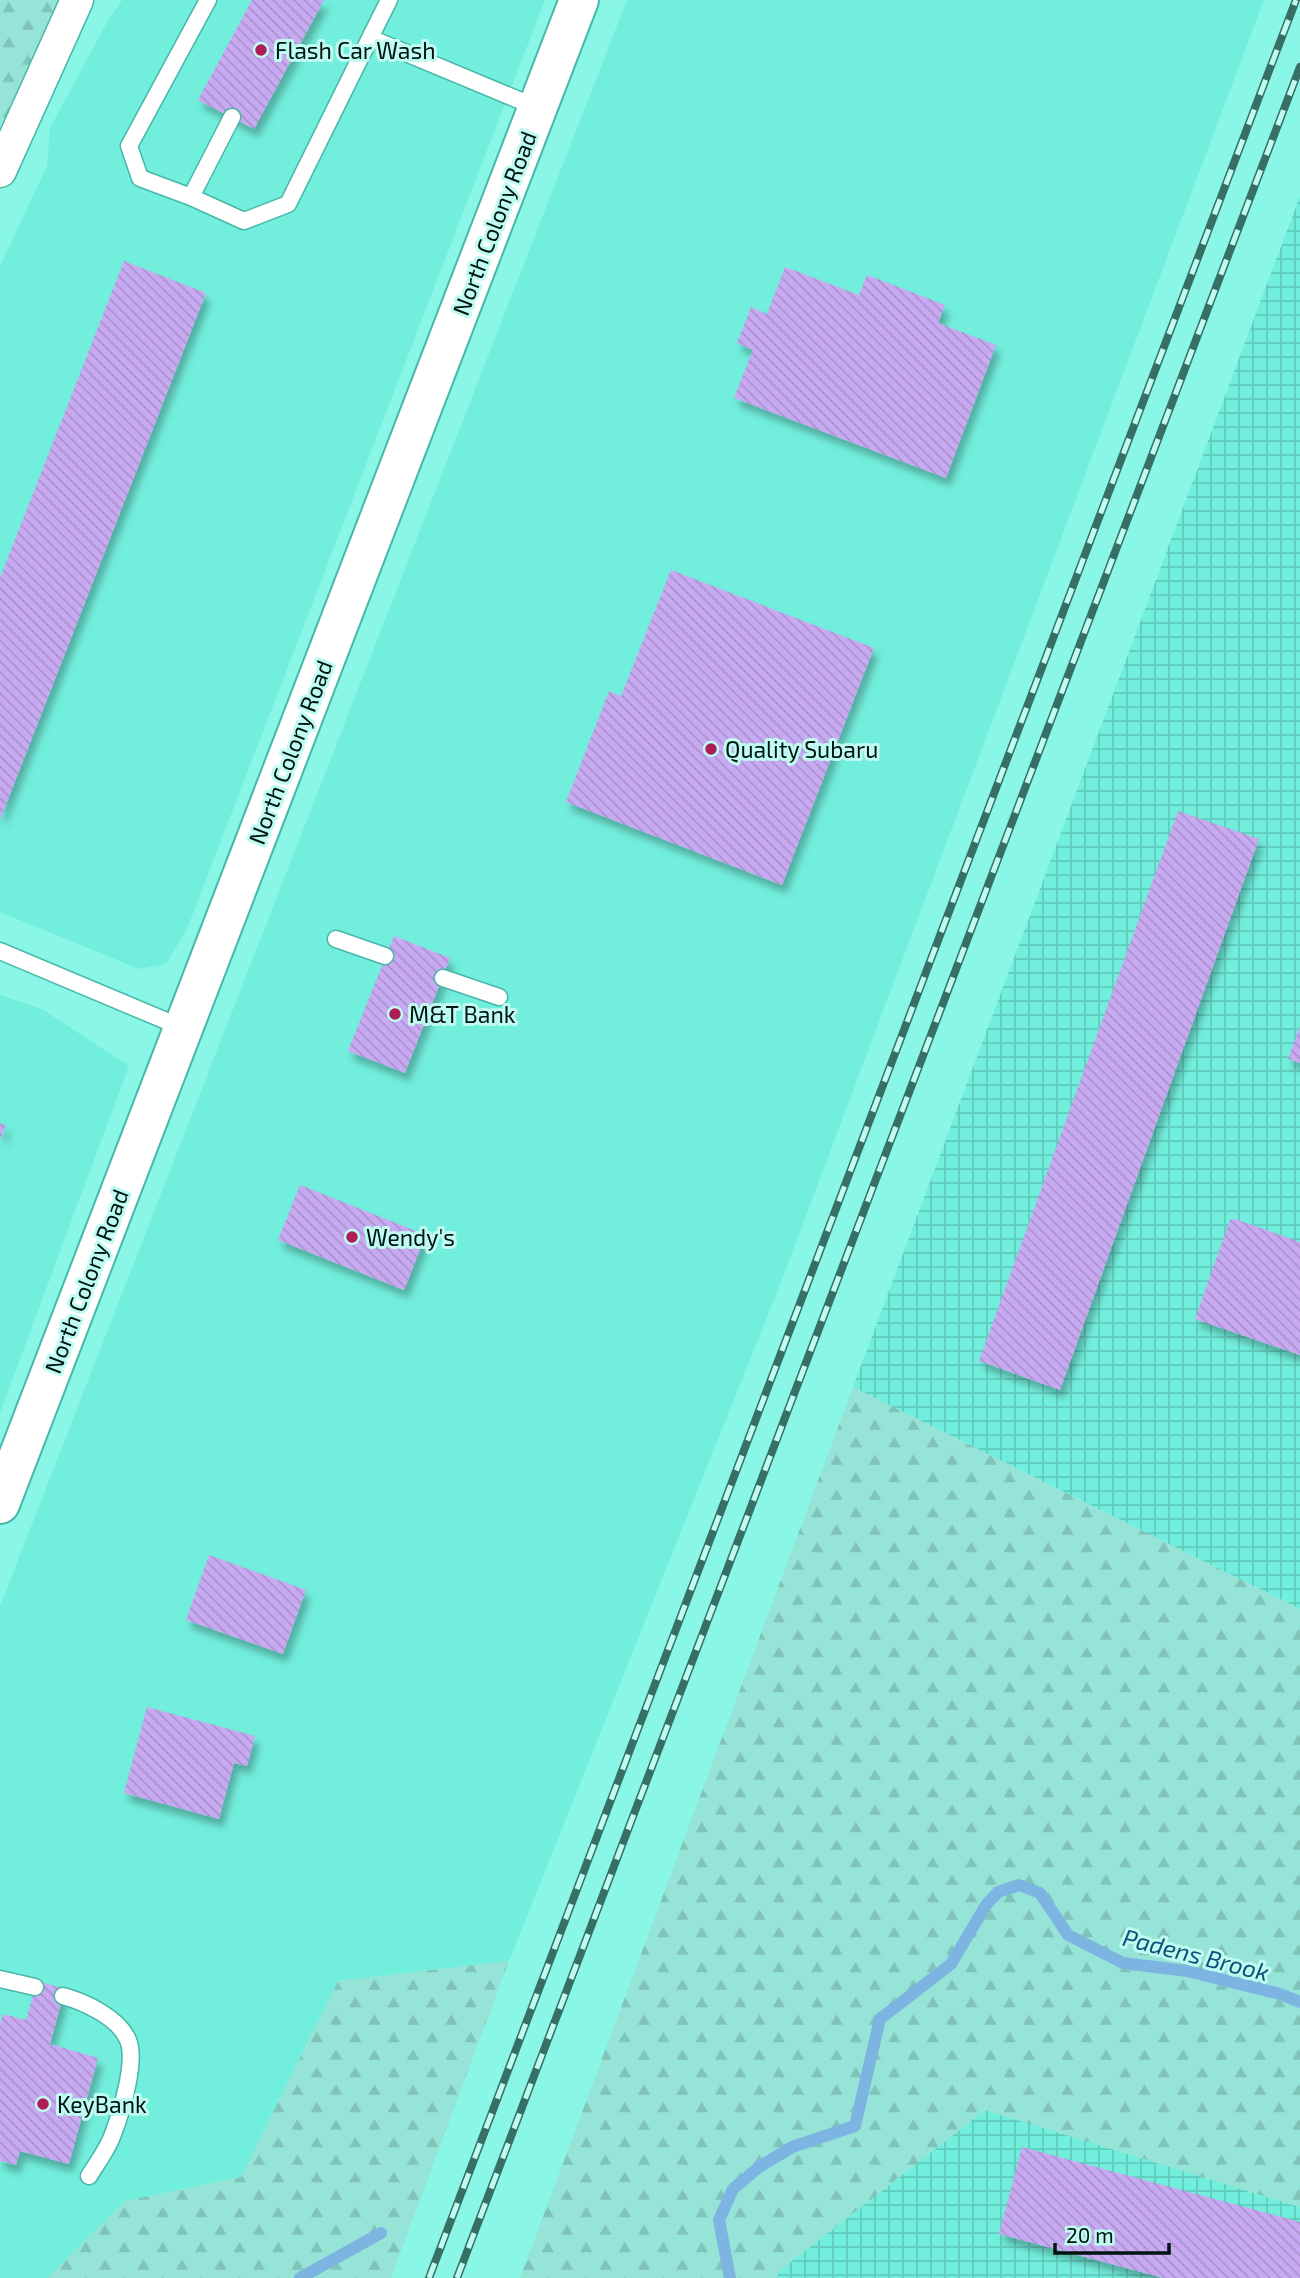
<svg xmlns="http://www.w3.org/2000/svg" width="1300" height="2278" viewBox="0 0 1300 2278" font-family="'Exo 2',sans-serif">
<defs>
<pattern id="industrial-grid" width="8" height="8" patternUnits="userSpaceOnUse" patternTransform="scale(1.75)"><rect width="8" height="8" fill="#72eedc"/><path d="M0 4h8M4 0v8" fill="none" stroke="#61cbbc"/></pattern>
<pattern id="forest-firs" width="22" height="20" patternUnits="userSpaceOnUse" patternTransform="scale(1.75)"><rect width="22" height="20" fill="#96e4d7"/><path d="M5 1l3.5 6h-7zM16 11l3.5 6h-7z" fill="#80c3b8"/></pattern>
<pattern id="building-back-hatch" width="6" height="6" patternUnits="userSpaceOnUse" patternTransform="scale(1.75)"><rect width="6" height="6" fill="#c8aaf2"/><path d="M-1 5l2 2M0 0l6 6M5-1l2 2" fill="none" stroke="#aa91ce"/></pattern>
<filter id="shadow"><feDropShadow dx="4.5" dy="8" stdDeviation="3.5" flood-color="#0004"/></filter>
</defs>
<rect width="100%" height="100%" fill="#8af7e6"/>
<path fill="#72eedc" d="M122 0H545L187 929 166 964 139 969 0 912V266L47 166 50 128 106 24Z
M627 0H1264L778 1290 509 1961 338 1981 241 2177 125 2201 47 2278H0V1606Z
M0 995 42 1009 129 1066 0 1413Z"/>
<path fill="url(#industrial-grid)" d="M1300 196V1609L853 1387Z
M985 2110 1300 2207V2278H777L778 2272Z"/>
<path fill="url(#forest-firs)" d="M0 0H68L0 126Z
M853 1387 1300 1609V2207L985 2110 778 2272 777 2278H520Z
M509 1961 391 2278H47L125 2201 241 2177 338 1981Z"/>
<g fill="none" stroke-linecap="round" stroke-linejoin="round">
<path stroke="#7db5e2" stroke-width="12" d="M300 2278 381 2233
M730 2278 719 2220 733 2189 759 2167 792 2147 855 2126 880 2019 951 1964 986 1905 998 1892 1019 1885 1040 1893 1068 1935 1123 1963 1187 1971 1280 1994 1300 2002"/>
</g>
<path fill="url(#building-back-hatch)" filter="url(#shadow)" d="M252 0H324L254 129 198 100Z
M124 261 206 293 0 820V578Z
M785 267 859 295 867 275 945 305 938 323 996 345 946 478 734 398 753 350 737 343 751 307 767 314Z
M671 570 874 648 782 885 566 802 609 691 621 696Z
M1178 811 1259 839 1060 1390 979 1361Z
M394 936 450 958 405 1073 348 1051Z
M1300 1026V1063L1288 1059Z
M0 1123 6 1125 0 1140Z
M300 1185 426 1235 404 1290 278 1240Z
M1235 1219 1300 1242V1355L1195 1319 1230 1220Z
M209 1555 306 1590 283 1654 186 1620Z
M147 1707 255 1736 247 1766 234 1763 219 1819 124 1793Z
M37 1981 65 1989 50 2044 98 2058 69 2164 20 2151 16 2165 0 2161V2024L3 2014 26 2020Z
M1022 2147 1300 2222V2278H1163L999 2234Z"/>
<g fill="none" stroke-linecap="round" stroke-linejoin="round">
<defs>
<path id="lane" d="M208 0 129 146 140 178 191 197 244 221 288 204 370 38
M389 0 370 38 538 108
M191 197 232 117
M336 939 385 956
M0 951 183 1028
M443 978 499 997
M0 1979 35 1987
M63 1996C85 2002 119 2018 128 2040 137 2061 121 2113 113 2134 108 2149 97 2163 89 2176"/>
<path id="street" d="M0 171 77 0"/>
<path id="primary" d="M0 1504 579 0"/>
</defs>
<use href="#lane" stroke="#46b7a8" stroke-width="19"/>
<use href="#street" stroke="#46b7a8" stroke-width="35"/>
<use href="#primary" stroke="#46b7a8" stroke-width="42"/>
<use href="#lane" stroke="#fff" stroke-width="16"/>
<use href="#street" stroke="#fff" stroke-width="32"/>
<use href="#primary" stroke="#fff" stroke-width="38"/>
<defs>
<path id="rail" d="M429 2278 1296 0
M457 2278 1300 67"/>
</defs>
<use href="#rail" stroke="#376f67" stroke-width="8"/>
<use href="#rail" stroke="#bffbf1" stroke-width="5" stroke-dasharray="16" stroke-linecap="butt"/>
</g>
<g fill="#ad1e58" stroke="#bffbf1" stroke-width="2.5">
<circle cx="261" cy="50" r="7"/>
<circle cx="711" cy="749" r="7"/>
<circle cx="395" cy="1014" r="7"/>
<circle cx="352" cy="1237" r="7"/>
<circle cx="43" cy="2104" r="7"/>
</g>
<g text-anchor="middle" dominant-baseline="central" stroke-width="6" stroke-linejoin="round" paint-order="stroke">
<g font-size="23" fill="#001411" stroke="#bffbf1" text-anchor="start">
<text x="275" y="50">Flash Car Wash</text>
<text x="725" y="749">Quality Subaru</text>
<text x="409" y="1014">M&amp;T Bank</text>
<text x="366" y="1237">Wendy's</text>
<text x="57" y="2104">KeyBank</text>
</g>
<g font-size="23" fill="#001411" stroke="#bffbf1">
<text transform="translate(494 223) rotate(-69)">North Colony Road</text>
<text transform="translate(290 752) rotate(-69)">North Colony Road</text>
<text transform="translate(86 1281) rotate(-69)">North Colony Road</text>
</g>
<g font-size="24" font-style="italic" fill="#0d507a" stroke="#bffbf1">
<text transform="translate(1196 1954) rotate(14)">Padens Brook</text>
</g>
</g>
<path d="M1055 2243v10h114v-10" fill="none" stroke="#001411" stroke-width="3.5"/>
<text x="1066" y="2243" font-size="21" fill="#001411" stroke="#bffbf1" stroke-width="5" paint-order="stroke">20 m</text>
</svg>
